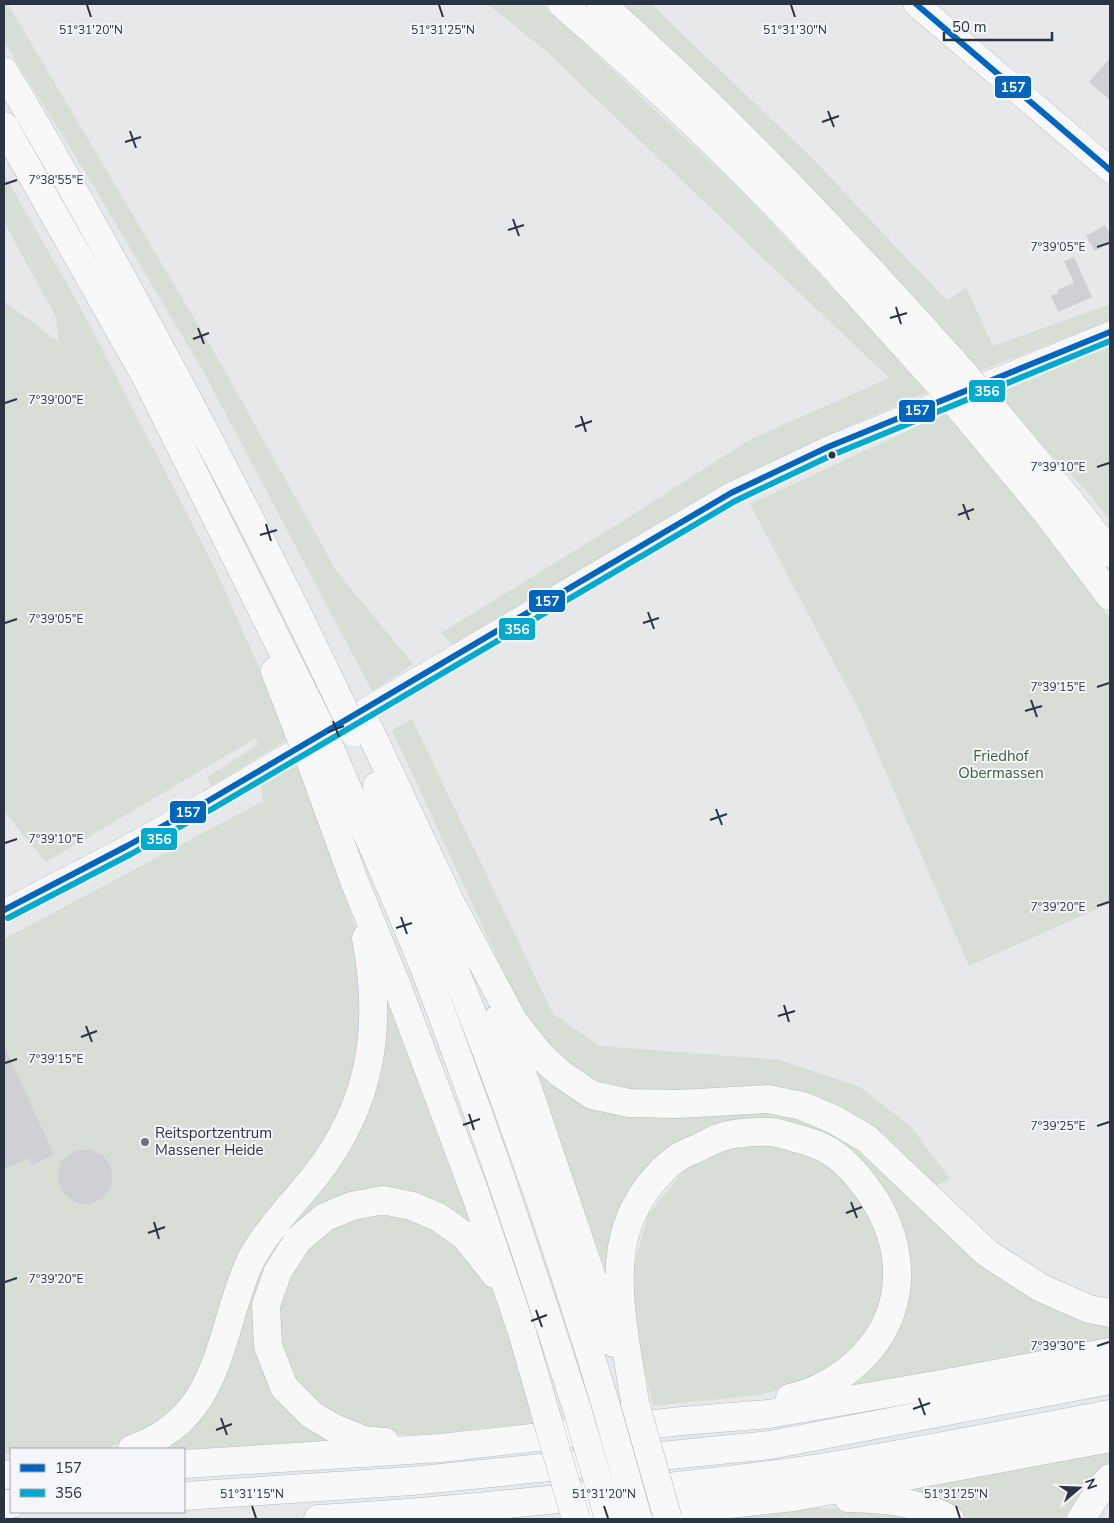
<svg xmlns="http://www.w3.org/2000/svg" width="1114" height="1523" viewBox="0 0 1114 1523" font-family="'Nunito Sans',sans-serif">
<rect width="100%" height="100%" fill="#e6e8ea"/>
<path fill="#d6ded6" d="M4 4H8L224 369 337 572 413 664 372 691 203 371 94 187 4 41Z
M488 4H542L743 193 930 391 809 444 692 506 453 646 441 633 610 529 751 439 889 378 546 51Z
M617 4H651L812 158 947 301 966 287 993 346 1110 304V321L977 372Z
M4 174 83 312 216 570 290 738 211 786 207 777 258 745 256 738 46 862 4 811V301L59 342 56 317 4 222Z
M1110 345V520L1086 490 1035 438 997 394Z
M948 412 965 431 1110 618V903L969 966 860 712 750 504Z
M412 719 553 1014 600 1046 779 1060 860 1087 911 1127 950 1179 935 1186 858 1118 642 1093 598 1083 558 1059 525 1018 392 730Z
M299 762 334 855 358 940 362 1043 344 1106 206 1364 180 1408 156 1427 108 1448 11 1449V1454L4 1455V939L263 801 261 784Z
M387 981 477 1234 381 1196 272 1269 281 1390 364 1444 184 1458V1449H152L171 1438 253 1269 321 1176Z
M526 1050 574 1094 775 1109 854 1140 951 1229 1110 1319V1344L846 1391 872 1369 892 1339 909 1269 814 1132 682 1145 610 1282Z
M787 1145 825 1162 858 1189 886 1257V1291L874 1325 849 1359 814 1380 759 1395 653 1406 636 1335 632 1273 648 1215 688 1166 738 1146Z
M386 1213 438 1225 488 1278 509 1326 535 1423 465 1430 429 1436 365 1432 336 1421 295 1383 279 1345 277 1312 287 1279 304 1249 330 1228 356 1217Z
M1110 1450V1469L1074 1519H970L951 1507 900 1490Z
M800 1507 886 1512 919 1519H721Z"/>
<path fill="#ced0d3" d="M1110 58V100L1089 82Z
M1105 225 1110 234V242L1095 251 1086 236Z
M1074 257 1092 297 1058 312 1051 296 1058 293 1057 290 1074 283 1064 261Z
M4 1045 54 1155 31 1165 28 1158 4 1169Z
M81 1150H91L100 1154 106 1159 111 1167 112 1177 111 1186 106 1194 99 1200 90 1204H80L72 1200 64 1194 60 1186 58 1177 61 1161 73 1152Z"/>
<g fill="none" stroke-linecap="round" stroke-linejoin="round">
<defs>
<path id="tertiary" d="M4 910 127 846 208 801 731 493 828 447 1110 332"/>
<path id="secondary" d="M916 4 1110 170"/>
<path id="primary" d="M562 4C643 74 722 148 796 226 845 279 893 333 941 386
M601 4C731 119 850 246 966 376
M984 398 1068 499 1110 553
M960 408 1048 514 1110 596"/>
<path id="motorway" d="M4 71C47 141 86 213 126 285 202 424 275 564 343 708
M4 126 145 375 318 722
M275 671 299 733
M367 725 462 927
M329 746C360 819 394 891 423 965 480 1111 529 1260 577 1409
M309 757 355 883 397 986 475 1193 522 1332 545 1412
M377 786C400 842 425 897 448 953 508 1101 560 1253 606 1406
M455 911 514 1022 541 1056 561 1074 592 1095 629 1103 678 1104 768 1099 802 1106 833 1119 866 1138 987 1253 1041 1288 1089 1309 1110 1313
M499 1018 527 1086 614 1343
M635 1403C628 1355 612 1285 624 1238 630 1212 644 1189 663 1170 667 1166 672 1161 677 1158 683 1154 691 1151 698 1148 706 1144 716 1138 725 1136 735 1133 760 1131 770 1132 777 1132 785 1135 792 1137 803 1140 815 1143 824 1148 840 1156 853 1170 863 1183 896 1225 909 1279 884 1328 865 1363 829 1389 790 1398
M385 1442 363 1440 334 1428 312 1415 284 1387 268 1346 266 1305 278 1271 298 1240 325 1217 352 1206 383 1200 412 1206 438 1217 465 1236 495 1274
M132 1449C221 1418 217 1339 248 1266 263 1233 294 1203 316 1175 372 1103 383 1026 366 938
M184 1464 441 1448 682 1421 769 1414 947 1383 1110 1352
M4 1475H11
M184 1496 411 1481 770 1445 1110 1380
M848 1498C886 1499 916 1501 950 1519
M4 1504H11
M318 1519C423 1513 526 1503 630 1491 695 1484 761 1477 826 1467 921 1451 1016 1432 1110 1414
M593 1519 794 1497 1110 1438
M1081 1519 1101 1488 1110 1478"/>
</defs>
<use href="#tertiary" stroke="#c4c6c8" stroke-width="22"/>
<use href="#secondary" stroke="#c4c6c8" stroke-width="26"/>
<use href="#primary" stroke="#c2c5c8" stroke-width="29"/>
<use href="#motorway" stroke="#b8bbbf" stroke-width="29"/>
<use href="#tertiary" stroke="#f5f6f7" stroke-width="21"/>
<use href="#secondary" stroke="#f8f8f8" stroke-width="25"/>
<use href="#primary" stroke="#f8f8f8" stroke-width="28"/>
<use href="#motorway" stroke="#f8f8f8" stroke-width="28"/>
<defs>
<path id="primary-bridge" d="M966 376 984 398
M941 386 960 408"/>
<path id="motorway-bridge" d="M343 708 354 732
M318 722 329 746
M299 733 309 757
M635 1403 668 1519
M606 1406 638 1519
M577 1409 609 1519
M545 1412 576 1519"/>
</defs>
<use href="#primary-bridge" stroke="#c2c5c8" stroke-width="29" stroke-linecap="butt"/>
<use href="#motorway-bridge" stroke="#b8bbbf" stroke-width="29" stroke-linecap="butt"/>
<use href="#primary-bridge" stroke="#f8f8f8" stroke-width="28"/>
<use href="#motorway-bridge" stroke="#f8f8f8" stroke-width="28"/>
<defs>
<path id="bus-1" d="M916 4 1110 170
M4 910 127 846 208 801 731 493 828 447 1110 332"/>
<path id="bus-2" d="M8 918 131 854 212 809 735 501 832 455 1110 341"/>
</defs>
<use href="#bus-1" stroke="#f4f6f9" stroke-width="10"/>
<use href="#bus-2" stroke="#f4f6f9" stroke-width="10"/>
<use href="#bus-1" stroke="#0065bd" stroke-width="6"/>
<use href="#bus-2" stroke="#00a9ce" stroke-width="6"/>
</g>
<path fill="none" stroke="#2b3445" stroke-width="2" d="M87 5 91 17M439 5 443 17M791 5 795 17M828 111 834 127M822 122 839 116M130 131 136 148M125 142 141 137M5 184 17 180M513 219 519 236M508 230 524 225M1097 247 1109 243M896 307 901 324M890 318 907 313M198 328 204 344M193 339 209 333M5 403 17 399M581 416 586 432M575 427 592 421M1097 467 1109 463M963 504 969 520M958 515 974 509M266 524 271 541M260 535 277 530M648 612 654 629M5 623 17 619M643 623 659 618M1097 687 1109 683M1031 700 1037 717M1025 711 1042 706M333 721 339 737M328 732 344 726M716 809 722 825M710 820 727 814M5 843 17 839M1097 906 1109 902M401 917 407 934M396 928 412 923M784 1005 789 1022M778 1016 795 1011M86 1026 92 1042M81 1037 97 1031M5 1063 17 1059M469 1114 474 1130M463 1125 480 1119M1097 1126 1109 1122M851 1202 857 1218M846 1213 862 1207M154 1222 159 1239M148 1233 165 1227M5 1282 17 1278M536 1310 542 1327M531 1321 547 1315M1097 1346 1109 1342M919 1398 925 1415M913 1409 930 1403M221 1418 227 1435M216 1430 232 1424M252 1506 256 1518M604 1506 608 1518M956 1506 960 1518"/>
<circle fill="#2b3445" stroke="#f4f6f9" stroke-width="2" cx="832" cy="455" r="4.5"/>
<circle fill="#6c737f" stroke="#f4f6f9" stroke-width="2" cx="145" cy="1142" r="5"/>
<g text-anchor="middle" dominant-baseline="central" stroke-width="4" stroke-linejoin="round" paint-order="stroke">
<g font-size="15" fill="#3f6138" stroke="#f4f6f9">
<text x="1001" y="756">Friedhof<tspan x="1001" dy="17">Obermassen</tspan></text>
</g>
<g font-size="15" fill="#2b3445" stroke="#f4f6f9" text-anchor="start">
<text x="155" y="1133">Reitsportzentrum<tspan x="155" dy="17">Massener Heide</tspan></text>
</g>
</g>
<g font-size="12" text-anchor="middle" fill="#2b3445" stroke="#f4f6f9" stroke-width="4" stroke-linejoin="round" paint-order="stroke">
<text x="91" y="34">51°31'20"N</text>
<text x="443" y="34">51°31'25"N</text>
<text x="795" y="34">51°31'30"N</text>
<text x="56" y="184">7°38'55"E</text>
<text x="1058" y="251">7°39'05"E</text>
<text x="56" y="404">7°39'00"E</text>
<text x="1058" y="471">7°39'10"E</text>
<text x="56" y="623">7°39'05"E</text>
<text x="1058" y="691">7°39'15"E</text>
<text x="56" y="843">7°39'10"E</text>
<text x="1058" y="911">7°39'20"E</text>
<text x="56" y="1063">7°39'15"E</text>
<text x="1058" y="1130">7°39'25"E</text>
<text x="56" y="1283">7°39'20"E</text>
<text x="1058" y="1350">7°39'30"E</text>
<text x="252" y="1498">51°31'15"N</text>
<text x="604" y="1498">51°31'20"N</text>
<text x="956" y="1498">51°31'25"N</text>
</g>
<g stroke="#f4f6f9" stroke-width="2">
<rect x="994" y="75" width="38" height="24" rx="5" fill="#0065bd"/>
<rect x="968" y="379" width="38" height="24" rx="5" fill="#00a9ce"/>
<rect x="898" y="399" width="38" height="24" rx="5" fill="#0065bd"/>
<rect x="528" y="589" width="38" height="24" rx="5" fill="#0065bd"/>
<rect x="498" y="617" width="38" height="24" rx="5" fill="#00a9ce"/>
<rect x="169" y="800" width="38" height="24" rx="5" fill="#0065bd"/>
<rect x="140" y="827" width="38" height="24" rx="5" fill="#00a9ce"/>
</g>
<g font-size="14" text-anchor="middle" font-weight="bold" fill="#fff">
<text x="1013" y="92">157</text>
<text x="987" y="396">356</text>
<text x="917" y="415">157</text>
<text x="547" y="606">157</text>
<text x="517" y="634">356</text>
<text x="188" y="817">157</text>
<text x="159" y="844">356</text>
</g>
<rect width="1114" height="1523" fill="none" stroke="#2b3445" stroke-width="10"/>
<rect x="10" y="1448" width="175" height="65" fill="#f4f6f9" stroke="#a4a8b1"/>
<rect x="20" y="1464" width="25" height="8" fill="#0065bd" stroke="#a4a8b1"/>
<text x="55" y="1473" font-size="15" fill="#2b3445">157</text>
<rect x="20" y="1489" width="25" height="8" fill="#00a9ce" stroke="#a4a8b1"/>
<text x="55" y="1498" font-size="15" fill="#2b3445">356</text>
<g transform="translate(1079 1488) rotate(71)" stroke="#f4f6f9" stroke-width="4" paint-order="stroke">
<path d="M0-4L9 19L0 12L-9 19Z" fill="#2b3445"/>
<text y="-8" font-size="14" font-weight="bold" text-anchor="middle" fill="#2b3445">N</text>
</g>
<path d="M944 32v8h108v-8" fill="none" stroke="#2b3445" stroke-width="2.5"/>
<text x="952" y="32" font-size="15" fill="#2b3445" stroke="#f4f6f9" stroke-width="4" paint-order="stroke">50 m</text>
</svg>
